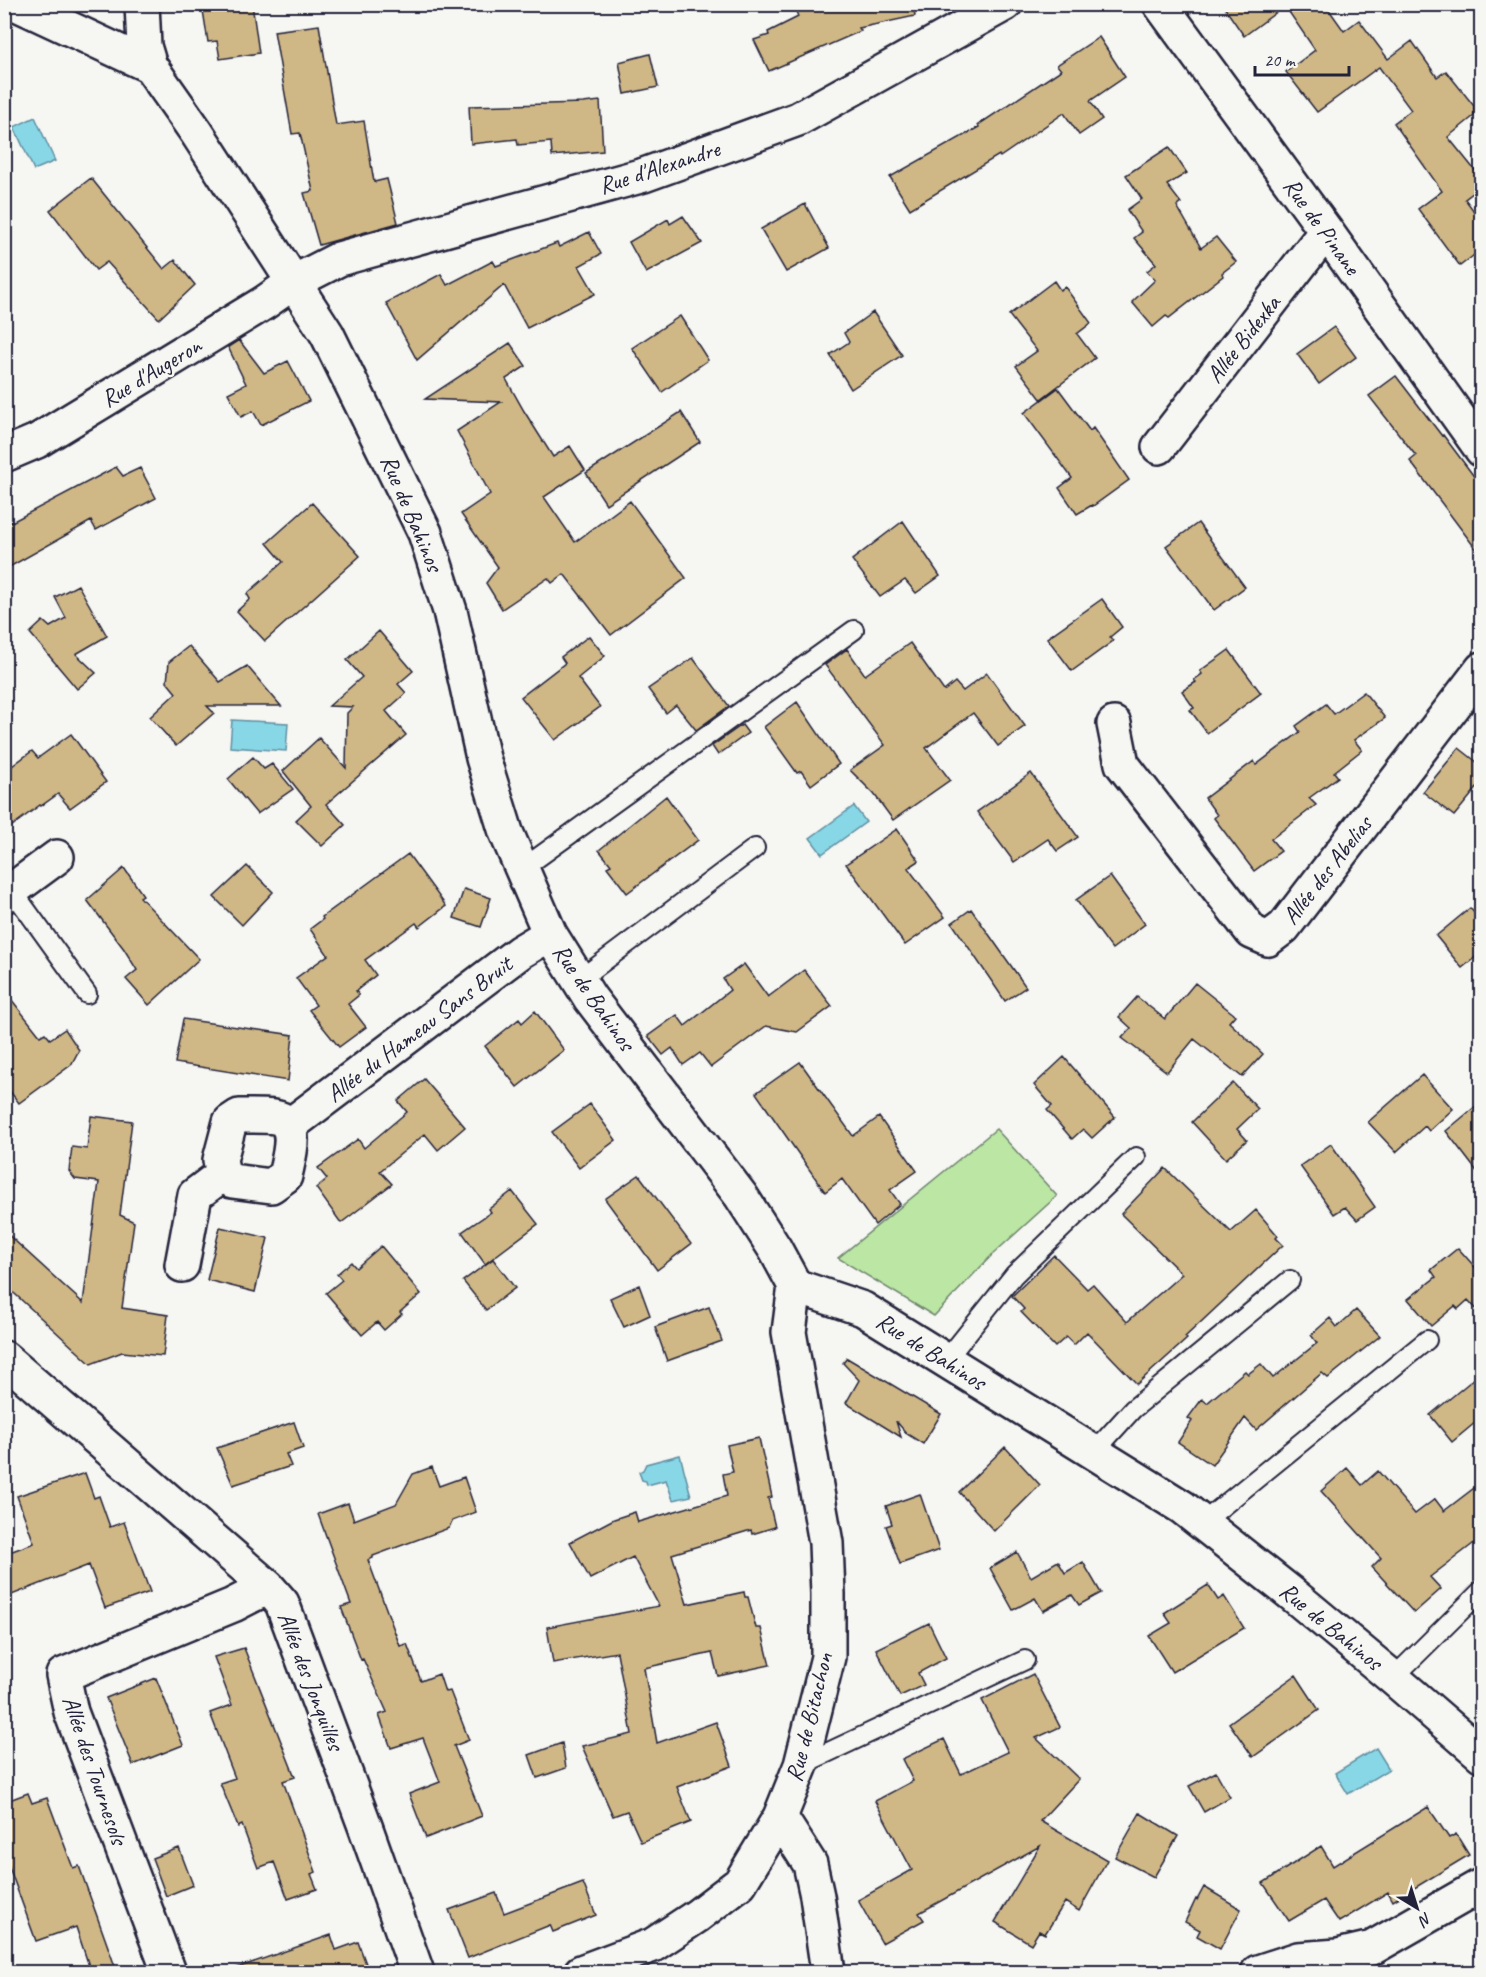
<svg xmlns="http://www.w3.org/2000/svg" width="1486" height="1977" viewBox="0 0 1486 1977" font-family="Caveat,sans-serif">
<rect width="100%" height="100%" fill="#f6f6f2"/>
<filter id="ink" filterUnits="userSpaceOnUse"><feTurbulence type="fractalNoise" baseFrequency=".0167" numOctaves="2"/><feDisplacementMap in="SourceGraphic" scale="12" xChannelSelector="R" yChannelSelector="G"/><feConvolveMatrix kernelMatrix="1 2 1 2 8 2 1 2 1" color-interpolation-filters="sRGB"/></filter>
<g filter="url(#ink)">
<path fill="#bbe6a3" stroke="#6e846f" stroke-width="1.5" d="M996 1129 1057 1196 992 1255 934 1316 838 1258Z"/>
<path fill="#88d7e6" stroke="#5f8fa2" stroke-width="1.5" d="M35 117 55 161 34 170 14 127Z
M232 720 288 723 286 751 230 747Z
M854 806 866 822 822 854 810 838Z
M680 1455 691 1496 673 1500 666 1480 647 1485 646 1481 642 1480 639 1472 643 1470 646 1464Z
M1376 1748 1389 1769 1348 1794 1335 1773Z"/>
<path fill="#cfb786" stroke="#22223b" stroke-width="1.5" d="M202 4H252L259 53 220 59 217 41 208 42Z
M794 4H913L915 16 859 28 861 31 769 71 754 40 769 35 768 32 798 17Z
M1222 4H1325L1344 31 1359 20 1388 59 1412 41 1437 77 1446 71 1474 106V116L1448 137 1482 179V186L1465 199 1482 222V249L1460 266 1418 209 1442 191 1394 123 1411 110 1379 67 1317 112 1286 72 1315 50 1285 6 1244 36Z
M319 25 336 125 364 121 374 182 387 179 398 223 319 245 304 193 313 191 300 133 292 134 274 31Z
M1099 37 1125 77 1090 101 1102 119 1079 135 1064 113 1000 157 999 155 910 209 890 177 979 127 978 125 1061 70 1057 65Z
M650 54 658 87 625 94 619 62Z
M600 101 603 151 552 156 551 142 518 145 517 139 471 144 469 106 583 103Z
M1169 147 1187 173 1167 185 1181 203 1177 206 1201 248 1216 237 1236 262 1222 273 1223 276 1169 318 1166 316 1153 327 1132 302 1155 280 1147 271 1156 264 1134 238 1142 232 1127 210 1142 199 1126 175Z
M91 178 164 269 175 260 195 285 159 319 107 262 96 270 50 210Z
M805 204 829 248 786 272 761 229Z
M683 216 702 243 646 273 629 242 668 219 670 224Z
M589 232 601 254 579 266 595 294 527 328 504 285 417 360 386 303 441 274 447 285 493 261 496 266 557 243 559 247Z
M1054 281 1060 290 1065 287 1091 323 1077 334 1095 358 1041 399 1016 366 1037 351 1009 315Z
M873 312 902 355 851 389 830 355 849 342 844 333Z
M680 316 708 360 662 392 632 348Z
M1334 327 1356 357 1319 384 1297 354Z
M239 340 264 373 288 361 309 401 261 425 253 411 241 417 228 393 246 384 228 347Z
M510 343 526 366 506 379 524 411 553 457 570 446 585 470 544 497 575 542 630 501 686 578 611 635 564 574 552 583 548 578 502 609 486 583 498 567 461 514 490 494 457 431 501 402 425 399Z
M1396 376 1442 436 1443 435 1482 487V557L1410 461 1416 456 1369 396Z
M1058 388 1090 431 1093 428 1129 480 1093 506 1092 505 1077 514 1059 488 1072 478 1024 413Z
M681 412 700 442 606 504 586 473Z
M116 467 123 476 140 468 156 498 96 530 91 521 4 570V526Z
M312 503 360 556 265 641 237 611 250 599 247 594 283 562 267 543Z
M903 521 940 576 916 593 905 580 880 597 852 560Z
M1198 523 1245 587 1214 610 1166 546Z
M78 585 107 636 76 654 96 673 77 689 30 633 43 621 50 627 66 618 55 597Z
M1102 599 1122 627 1110 637 1113 641 1072 671 1047 638Z
M379 631 413 671 398 684 406 693 386 711 406 735 326 804 345 825 322 846 296 820 311 806 283 771 319 738 346 768 347 713 353 707 329 706 362 677 347 660Z
M589 636 605 656 578 678 600 707 555 740 521 697 565 663 561 657Z
M910 643 944 691 955 682 963 691 987 673 1025 726 998 746 973 713 926 748 950 780 893 820 874 794 850 770 885 745 825 665 847 649 865 675Z
M189 646 220 682 247 666 281 706H207L214 713 176 746 150 717 176 693 167 682 169 662Z
M1229 650 1261 693 1207 733 1190 710 1194 708 1182 691 1196 682 1194 680 1202 674 1200 671Z
M693 658 729 706 696 730 676 705 666 713 648 689Z
M1364 692 1385 718 1354 740 1362 750 1334 772 1338 777 1309 798 1316 805 1271 839 1281 851 1254 871 1214 818 1217 815 1205 798 1254 761 1256 765 1300 732 1296 726 1326 704 1334 714Z
M797 702 839 764 811 785 801 771 797 773 764 727Z
M742 725 748 733 718 755 712 746Z
M71 734 106 782 70 808 58 794 41 806 40 805 4 832V772L32 751 38 758Z
M1459 748 1482 766V782L1454 816 1423 792Z
M253 757 264 769 272 764 293 789 257 814 228 779Z
M1031 773 1078 837 1057 851 1048 839 1014 862 977 812Z
M666 796 698 840 627 893 607 867 611 865 599 850Z
M897 829 919 861 908 868 945 917 905 945 846 864Z
M408 854 446 906 419 927 416 923 365 960 376 975 356 991 359 995 348 1004 366 1027 339 1047 309 1010 316 1005 296 978 328 955 310 929 323 919 322 917Z
M247 866 273 892 242 925 214 897Z
M124 868 143 895 140 897 199 959 149 1005 126 979 137 970 124 949 87 900Z
M1110 876 1145 924 1112 949 1076 900Z
M464 889 491 898 481 927 454 918Z
M1470 908 1482 922V952L1462 968 1436 936Z
M971 909 1026 987 1005 1001 952 923Z
M744 964 768 997 804 970 832 1006 797 1032 766 1026 711 1067 700 1053 683 1065 672 1048 663 1055 648 1036 677 1015 685 1026 730 990 723 979Z
M1195 983 1235 1015 1229 1022 1263 1054 1242 1077 1194 1039 1167 1072 1122 1038 1131 1028 1119 1017 1137 997 1165 1019Z
M4 990 40 1036 45 1033 50 1039 65 1029 79 1050 71 1065 19 1103 4 1084Z
M535 1011 564 1050 517 1087 485 1046 519 1019 522 1023Z
M183 1019 293 1035 288 1081 175 1063Z
M1064 1057 1115 1117 1092 1138 1083 1129 1072 1139 1047 1110 1052 1106 1034 1085Z
M800 1062 853 1136 879 1117 917 1171 890 1190 900 1204 875 1225 842 1179 825 1192 756 1093Z
M1422 1075 1453 1109 1429 1131 1425 1126 1396 1152 1368 1122Z
M424 1079 465 1127 438 1150 425 1134 380 1171 392 1184 341 1223 316 1188 327 1179 318 1168 358 1139 364 1148 407 1112 398 1101Z
M1233 1083 1258 1109 1237 1129 1247 1140 1226 1159 1192 1122Z
M1482 1101V1178L1446 1131Z
M590 1104 616 1140 579 1168 552 1132Z
M91 1116 132 1121 120 1215 134 1222 122 1308 168 1315 163 1356 122 1352 91 1364 4 1284V1231L83 1303 99 1182 75 1179 69 1171 72 1147 87 1149Z
M1331 1144 1375 1207 1357 1220 1345 1207 1334 1214 1300 1166Z
M1165 1168 1231 1232 1256 1210 1278 1236 1276 1238 1283 1245 1185 1337 1187 1339 1137 1384 1087 1332 1074 1345 1066 1337 1055 1347 1021 1312 1024 1309 1012 1296 1054 1255 1087 1289 1093 1284 1127 1322 1182 1274 1121 1214Z
M639 1175 691 1244 657 1270 605 1199Z
M512 1191 538 1224 485 1264 462 1232 491 1212 489 1209Z
M220 1227 268 1238 255 1292 207 1280Z
M381 1246 421 1294 400 1312 402 1314 384 1330 377 1322 362 1335 326 1293 342 1280 337 1274 351 1262 356 1268Z
M1458 1248 1482 1275V1315L1468 1300 1458 1309 1455 1306 1431 1326 1408 1299 1436 1277 1431 1270Z
M493 1259 515 1288 486 1310 463 1281Z
M639 1285 650 1315 624 1327 610 1298Z
M709 1307 722 1341 667 1361 655 1327Z
M1356 1310 1380 1336 1328 1378 1322 1373 1256 1430 1245 1418 1212 1465 1178 1442 1192 1421 1188 1418 1202 1399 1207 1403 1245 1371 1248 1374 1261 1364 1273 1378 1317 1343 1311 1335 1330 1318 1337 1327Z
M847 1358 941 1414 923 1444 907 1434 896 1421 901 1437 846 1403 859 1380 843 1363Z
M1482 1372V1417L1452 1442 1430 1415Z
M294 1422 303 1448 286 1454 291 1466 233 1485 217 1448Z
M759 1438 772 1497 768 1498 775 1527 752 1534 751 1530 672 1554 687 1604 744 1592 745 1597H748L756 1628H761L770 1665 718 1676 712 1653 644 1668 657 1743 716 1722 732 1766 677 1787 691 1822 641 1842 627 1811 613 1816 582 1746 632 1734 617 1652 553 1663 547 1627 659 1606 633 1557 590 1579 570 1542 614 1519 635 1512 638 1522 727 1496 723 1474 733 1472 727 1445Z
M1005 1447 1040 1485 994 1531 959 1492Z
M432 1467 439 1486 464 1477 476 1512 452 1521 449 1528 373 1556V1558L368 1560 400 1646 407 1644 421 1681 439 1674 445 1692 450 1691 469 1740 454 1746 482 1816 426 1838 409 1794 440 1782 423 1738 391 1748 379 1715 387 1712 363 1659 361 1660 341 1607 351 1604 318 1514 348 1503 354 1520 396 1504 413 1474Z
M1347 1468 1362 1485 1378 1471 1415 1514 1435 1499 1444 1511 1482 1482V1537L1430 1577 1441 1589 1414 1613 1372 1567 1381 1558 1321 1491Z
M85 1473 94 1498 99 1496 110 1527 124 1522 150 1592 105 1608 89 1565 4 1598V1554L34 1543 17 1496Z
M920 1494 939 1550 900 1564 886 1526 892 1524 886 1506Z
M1017 1552 1031 1577 1058 1561 1065 1573 1083 1562 1101 1593 1079 1605 1072 1595 1043 1611 1035 1598 1013 1610 990 1568Z
M1208 1585 1218 1600 1224 1596 1244 1628 1172 1672 1149 1636 1171 1623 1164 1613Z
M929 1623 946 1658 918 1673 924 1685 900 1696 876 1649Z
M244 1648 295 1777 283 1781 316 1872 311 1874 317 1889 288 1899 274 1862 258 1868 242 1825 238 1827 220 1783 235 1778 210 1713 232 1705 214 1657Z
M1033 1674 1060 1727 1036 1738 1079 1779 1040 1821 1107 1860 1079 1911 1065 1902 1045 1934 1039 1931 1031 1944 995 1922 1040 1846 919 1913 924 1920 882 1943 858 1900 912 1870 875 1801 913 1781 902 1759 944 1739 961 1774 1008 1752 982 1700Z
M1296 1675 1319 1710 1253 1757 1229 1723Z
M156 1678 183 1745 133 1765 106 1698Z
M562 1743 566 1768 537 1778 529 1755Z
M1216 1772 1230 1797 1204 1812 1189 1786Z
M28 1793 32 1803 47 1798 73 1868 79 1866 117 1972H91L76 1927 36 1941 4 1853V1802Z
M1428 1807 1449 1838 1456 1834 1469 1855 1393 1901 1388 1892 1339 1922 1324 1900 1289 1921 1263 1883 1321 1846 1333 1866Z
M1140 1813 1178 1836 1154 1877 1115 1857Z
M179 1848 193 1885 166 1896 152 1858Z
M583 1883 596 1915 553 1932 550 1925 468 1958 449 1910 496 1893 504 1913Z
M1204 1887 1241 1909 1220 1949 1197 1936 1200 1930 1185 1922 1196 1899 1197 1900Z
M331 1935 336 1950 358 1942 369 1972H234V1969Z"/>
<g fill="none" stroke-linecap="round" stroke-linejoin="round">
<defs>
<path id="service" d="M522 869 854 630
M12 890 87 994
M579 980 755 848
M946 1360 1014 1275 1136 1157
M1094 1452 1133 1409 1290 1280
M1202 1523 1427 1340
M1393 1678 1482 1590
M801 1765 1025 1660"/>
<path id="minor" d="M17 4 150 66 197 133 327 334 425 533 450 611 483 758 506 832 550 934 590 998 741 1196 775 1249 795 1286 863 1309 1182 1507 1292 1594 1393 1678 1482 1755
M142 4 144 46 150 66
M1160 4 1326 231 1482 450
M1159 447 1326 231
M4 455 37 441 264 303 294 282 339 259 644 175 798 119 1005 4
M1114 724 1122 764 1252 932 1268 939 1284 927 1482 669
M4 896 57 857
M239 1116C249 1116 273 1115 281 1119 299 1129 288 1160 285 1176L271 1186 232 1181 223 1174 220 1160 230 1122Z
M289 1126 520 952 550 934
M182 1265 195 1195 223 1174
M4 1358 268 1587 282 1603 365 1826 417 1972
M780 1817 810 1864 817 1896 828 1972
M169 1972 71 1712 63 1675 233 1605 268 1587
M581 1972 653 1945 697 1916 740 1883 780 1817 801 1765 828 1657V1594L826 1543 789 1332 795 1286
M1258 1972 1298 1959 1338 1956 1372 1948 1482 1885"/>
</defs>
<use href="#service" stroke="#22223b" stroke-width="22"/>
<use href="#minor" stroke="#22223b" stroke-width="38"/>
<use href="#service" stroke="#f6f6f2" stroke-width="18"/>
<use href="#minor" stroke="#f6f6f2" stroke-width="33"/>
</g>
</g>
<g text-anchor="middle" dominant-baseline="central" stroke-width="5" stroke-linejoin="round" paint-order="stroke">
<g font-size="24" fill="#22223b" stroke="#f6f6f2">
<text transform="translate(659 167) rotate(-18)">Rue d'Alexandre</text>
<text transform="translate(1322 226) rotate(54)">Rue de Pinane</text>
<text transform="translate(1243 339) rotate(-52)">Allée Bidexka</text>
<text transform="translate(151 372) rotate(-31)">Rue d'Augeron</text>
<text transform="translate(412 513) rotate(67)">Rue de Bahinos</text>
<text transform="translate(1327 870) rotate(-52)">Allée des Abelias</text>
<text transform="translate(594 997) rotate(55)">Rue de Bahinos</text>
<text transform="translate(419 1029) rotate(-37)">Allée du Hameau Sans Bruit</text>
<text transform="translate(931 1351) rotate(32)">Rue de Bahinos</text>
<text transform="translate(1331 1626) rotate(39)">Rue de Bahinos</text>
<text transform="translate(311 1681) rotate(69)">Allée des Jonquilles</text>
<text transform="translate(809 1717) rotate(-76)">Rue de Bitachon</text>
<text transform="translate(95 1770) rotate(71)">Allée des Tournesols</text>
</g>
</g>
<rect width="1486" height="1977" fill="none" stroke="#f6f6f2" stroke-width="24"/>
<rect x="12" y="12" width="1462" height="1953" fill="none" stroke="#22223b" stroke-width="2" filter="url(#ink)"/>
<g transform="translate(1417 1908) rotate(142)" stroke="#f6f6f2" stroke-width="4.5" paint-order="stroke">
<path d="M0-4.5L10 22L0 15L-10 22Z" fill="#22223b"/>
<text y="-9" font-size="16" font-weight="bold" text-anchor="middle" fill="#22223b">N</text>
</g>
<path d="M1255 66v9h94v-9" fill="none" stroke="#22223b" stroke-width="3"/>
<text x="1264" y="66" font-size="18" fill="#22223b" stroke="#f6f6f2" stroke-width="4.5" paint-order="stroke">20 m</text>
</svg>
